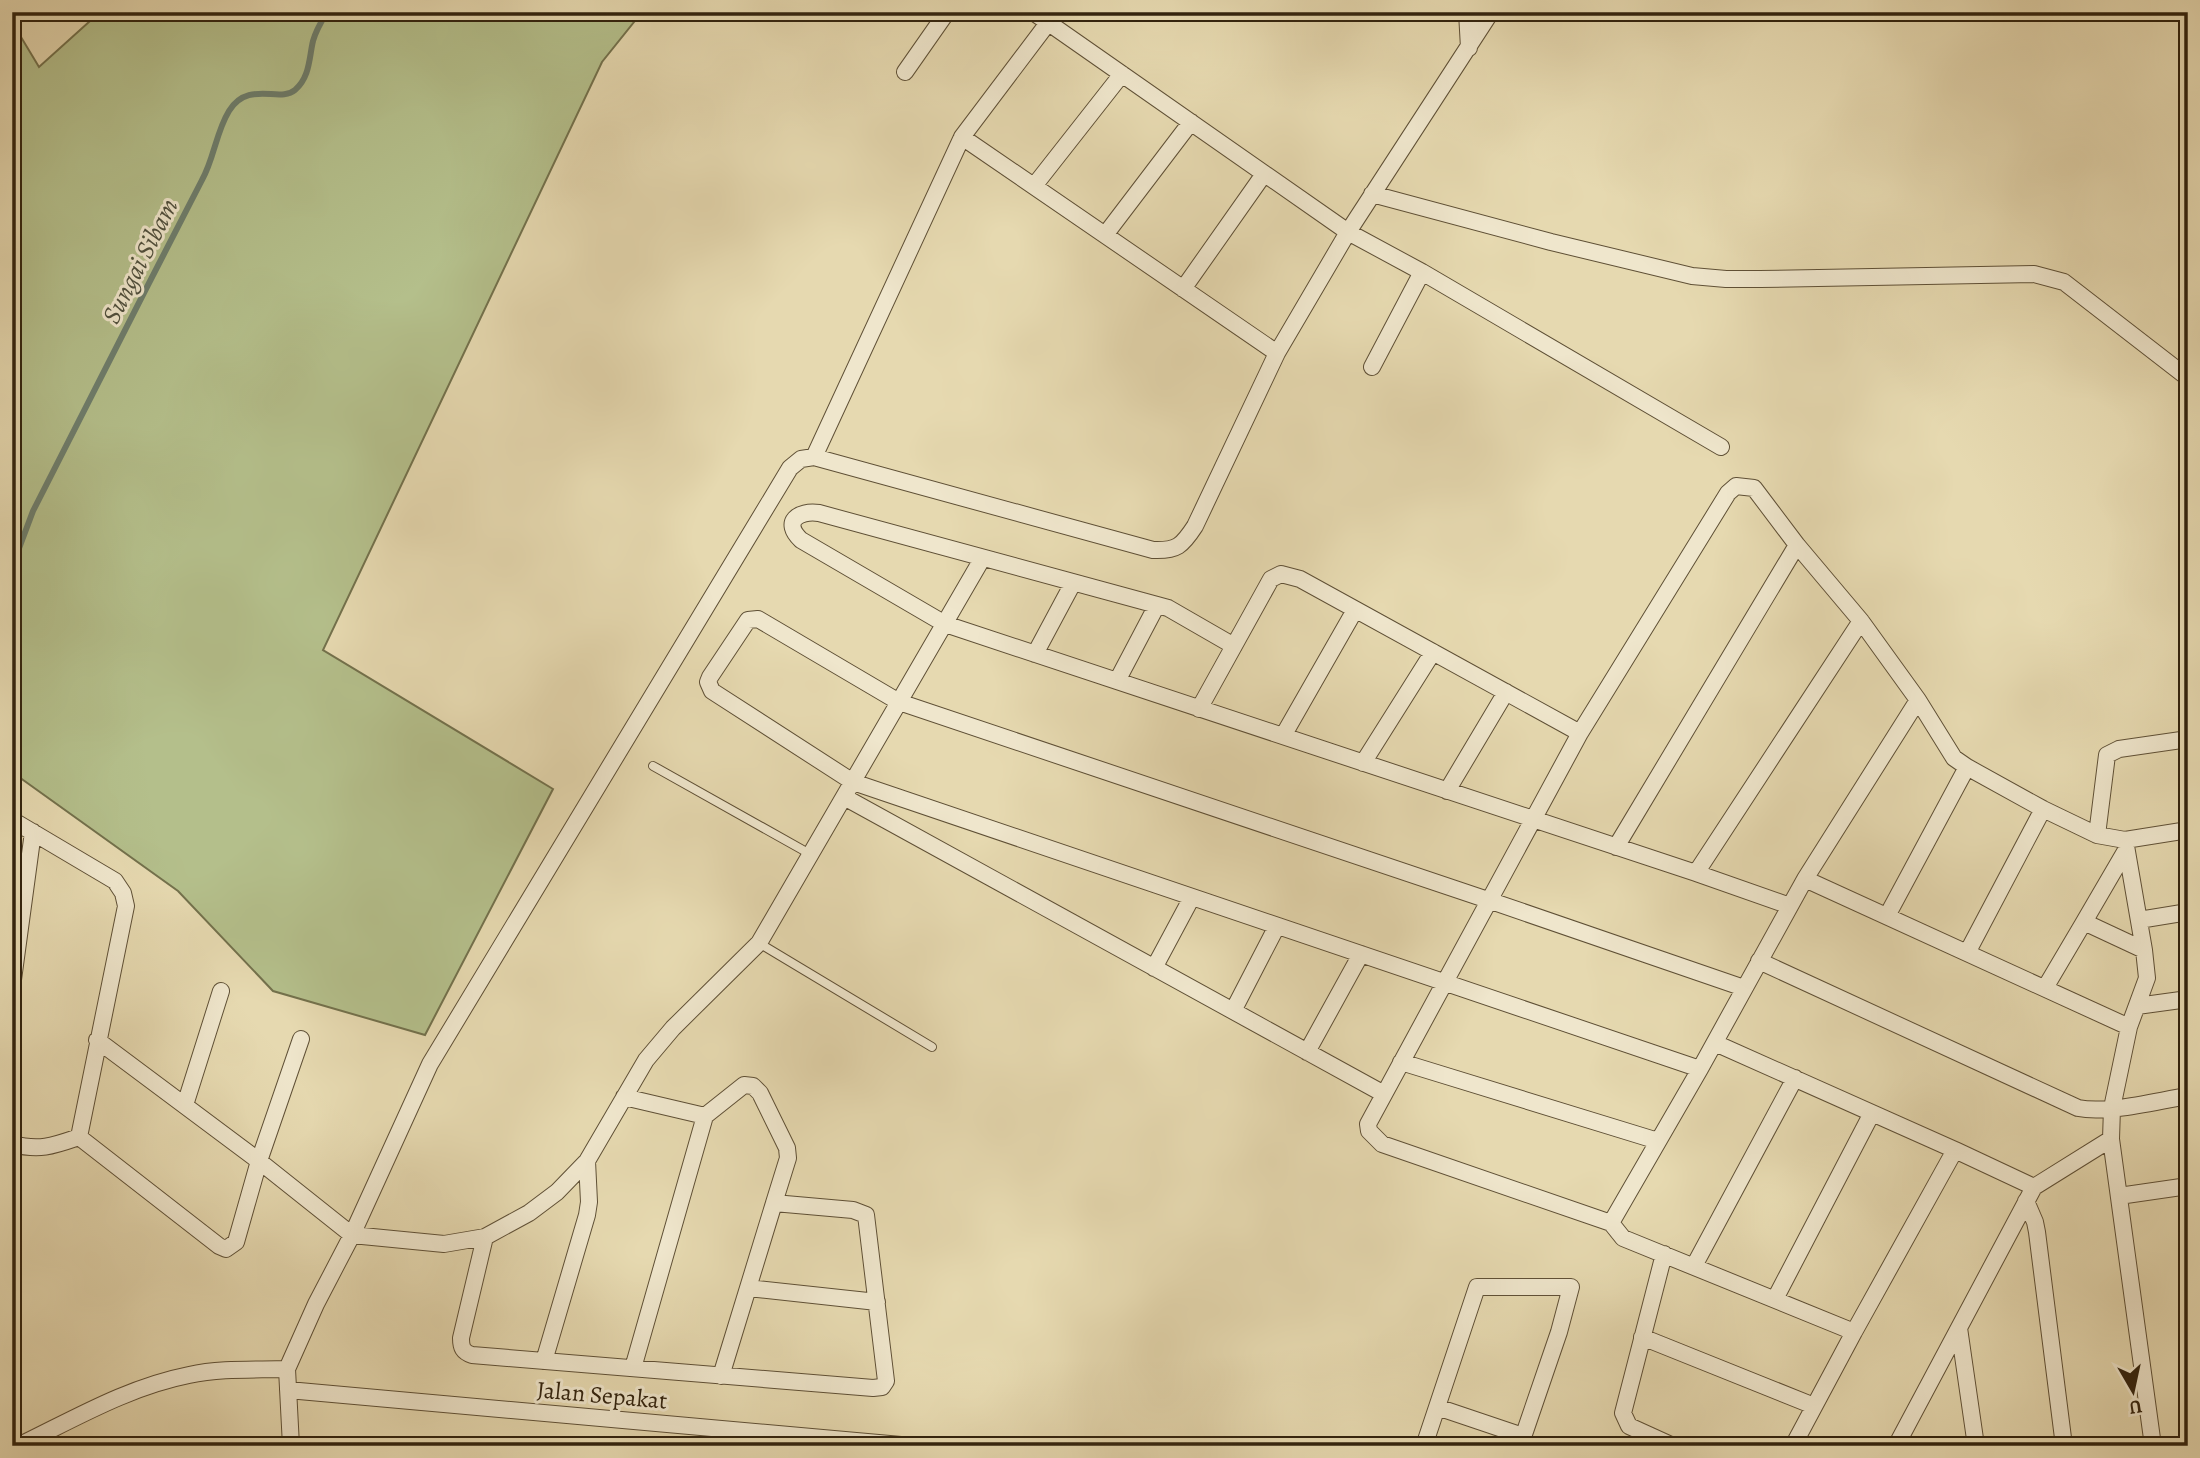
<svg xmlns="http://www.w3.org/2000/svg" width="2200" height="1458" viewBox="0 0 2200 1458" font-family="Alegreya,serif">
<rect width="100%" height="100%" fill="#e6d9b0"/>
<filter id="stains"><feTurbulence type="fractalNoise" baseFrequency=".00286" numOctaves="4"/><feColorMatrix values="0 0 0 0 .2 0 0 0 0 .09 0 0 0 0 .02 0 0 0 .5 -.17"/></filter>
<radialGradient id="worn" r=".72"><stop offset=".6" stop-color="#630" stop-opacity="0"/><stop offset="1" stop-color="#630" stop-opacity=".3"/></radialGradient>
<path fill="#b4bf8b" stroke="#73714c" stroke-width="2" d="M100 12H642L602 62 323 650 553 789 425 1035 273 991 178 891 12 772V22L39 67Z"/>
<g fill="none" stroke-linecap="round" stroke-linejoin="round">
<path stroke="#6e7e6d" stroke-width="6" d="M12 567 33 511C89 401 145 290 202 180 214 159 216 132 229 111 248 80 280 103 295 90 310 77 309 58 313 41 316 30 321 22 327 12"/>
<defs>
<path id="service" d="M653 766 810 854
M759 943 932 1047"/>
<path id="minor" d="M1033 12 1348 232 1422 272 1721 447
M1467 12 1469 48
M905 72 947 12
M962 137 1277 353
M1034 186 1122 74
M1372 194 1551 242 1692 276 1726 279H1760L2034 274 2064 282 2188 378
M1105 235 1191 122
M1183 289 1264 174
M1372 367 1422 272
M814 457 962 137 1048 23
M1736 486 1754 488 1797 545 1861 621 1918 700 1805 879 1700 1069 1611 1223 1382 1144 1369 1131 1368 1124 1580 733 1728 493Z
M1234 646 1168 608 1157 605 819 513C798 510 782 522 801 540L945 624 1696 873
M1035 654 1073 583
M1117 681 1157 605
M1918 700 1954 758 1967 767 2043 809 2097 835
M1199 709 1271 579 1281 574 1300 579 1580 733
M1283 736 1355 610
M1363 763 1433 652
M1447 791 1506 692
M844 797 1384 1094
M12 820 115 881 123 893 126 906 79 1137
M2125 840 2097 835 2107 755 2119 749 2188 739
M1616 847 1797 545
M1805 879 2129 1027 2112 1108 2111 1139 2034 1187 1955 1150
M1790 906 1696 873 1861 621
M1887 916 1967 767
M2139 920 2188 912
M2084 922 2126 850
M2144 950 2125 840 2188 830
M1967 953 2043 809
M1759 961 2078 1108C2108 1114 2156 1101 2188 1096
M1154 968 1192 897
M12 987 33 832
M2045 988 2084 922 2144 950 2147 978 2129 1027
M2137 1006 2188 999
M1233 1011 1277 926
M97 1040 259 1161 352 1235 444 1244 485 1237 529 1213 557 1192 587 1161 646 1060 673 1028 759 943 982 559
M1307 1052 1361 954
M1401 1062 1658 1141
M1700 1069 853 782 712 691 708 682 710 677 748 620 758 619 899 702 1488 900 1744 988
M624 1097 705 1116
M185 1105 221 991
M79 1137 219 1246 226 1249 236 1242 259 1161 301 1039
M2111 1139 2153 1446
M12 1144C40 1151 53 1146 79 1137
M2119 1196 2188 1186
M2026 1201 2035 1222 2037 1232 2064 1446
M1611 1223 1623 1238 1854 1332 1955 1150 1715 1043
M485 1237 461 1338C461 1348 463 1352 472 1355L873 1388 882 1387 886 1381 866 1215 853 1210 774 1203 788 1158 787 1148 760 1093 753 1086 744 1085 705 1116 633 1368
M1664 1254 1623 1413 1629 1426 1673 1446
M1694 1266 1795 1078
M748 1288 877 1302
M1775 1299 1872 1113
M1959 1328 1976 1446
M1642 1337 1814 1406
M544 1361 587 1215 589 1202 587 1161
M721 1376 774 1203
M288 1390 912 1446
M1437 1407 1477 1287H1571L1559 1332 1520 1446
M18 1446C74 1419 128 1387 189 1375 221 1368 254 1370 287 1369
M291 1446 287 1369 316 1304 352 1235 430 1064 790 468 801 459 814 457 1153 550C1177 551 1182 546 1195 526L1277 353 1348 232 1491 12
M1424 1446 1437 1407 1523 1436
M1793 1446 1854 1332
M1896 1446 2034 1187"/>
</defs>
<use href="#service" stroke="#5f5036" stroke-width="10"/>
<use href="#minor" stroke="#5f5036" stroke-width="18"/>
<use href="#service" stroke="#efe6cc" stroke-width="8"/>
<use href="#minor" stroke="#efe6cc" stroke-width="16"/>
</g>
<g text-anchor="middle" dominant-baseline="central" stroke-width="6" stroke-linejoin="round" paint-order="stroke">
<g font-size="24" fill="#32230e" stroke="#efe6cc">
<text transform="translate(602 1395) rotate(5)">Jalan Sepakat</text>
</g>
<g font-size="26" font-style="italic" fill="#50503e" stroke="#efe6cc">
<text transform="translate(140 261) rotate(-63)">Sungai Sibam</text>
</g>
</g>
<rect width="2200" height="1458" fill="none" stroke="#e6d9b0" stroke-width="42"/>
<rect x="14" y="14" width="2172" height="1430" fill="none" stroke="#32230e" stroke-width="3.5"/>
<rect x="21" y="21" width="2158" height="1416" fill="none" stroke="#32230e" stroke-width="2"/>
<g transform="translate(2133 1391) rotate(171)" stroke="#efe6cc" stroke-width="5" paint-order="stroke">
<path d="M0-5L12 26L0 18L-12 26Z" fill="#32230e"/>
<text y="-10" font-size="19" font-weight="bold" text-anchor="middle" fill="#32230e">U</text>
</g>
<rect width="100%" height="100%" filter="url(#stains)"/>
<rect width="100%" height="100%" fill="url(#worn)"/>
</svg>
